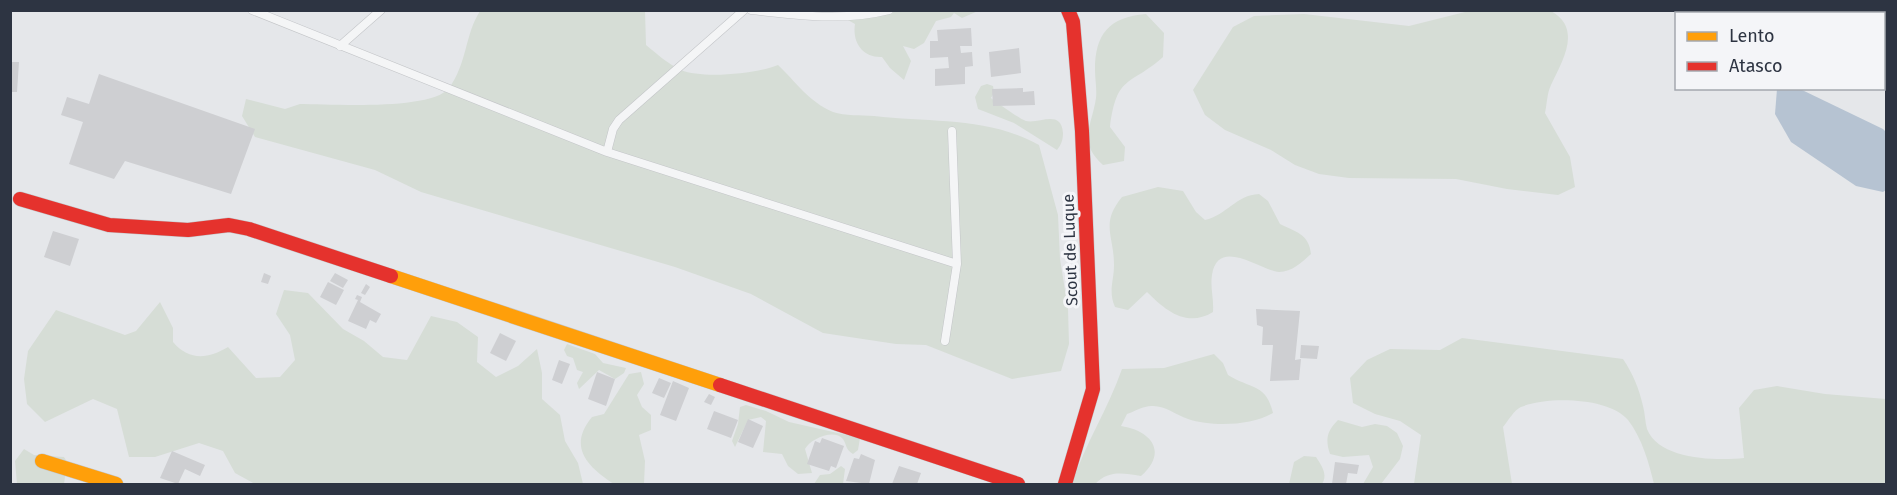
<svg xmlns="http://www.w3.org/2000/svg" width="1897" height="495" viewBox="0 0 1897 495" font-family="'Fira Sans',sans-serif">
<rect width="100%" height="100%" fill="#e5e7ea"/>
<path fill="#d6ddd6" d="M480 11H645L646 45C657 54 668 64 681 70 702 79 756 74 778 65 796 82 809 102 833 112 845 116 861 115 874 116 931 123 987 116 1039 145L1058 215 1060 259 1068 309 1069 344 1061 371 1012 379 926 345 896 344 823 333 751 294 675 267 421 192 375 170 255 137 242 116 246 99 285 109 300 104C330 104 431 111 449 88 467 64 465 34 480 11Z
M832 11H978L962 18 954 13 951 17 936 21 924 43 914 49 903 46 911 61 904 80 890 68 882 57C863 58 852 43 855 24Z
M1469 11H1551C1583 29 1562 61 1551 85 1547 93 1547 104 1545 113L1570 157 1575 187 1558 195 1507 189 1456 179 1349 178 1319 174 1295 165 1271 150 1225 130 1205 115 1193 90 1233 27 1254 16 1304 14 1409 26Z
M1146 14 1164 33 1163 57C1129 87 1117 74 1110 127L1125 147 1124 161 1103 165C1077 142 1092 126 1096 98 1097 89 1095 79 1095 70 1095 34 1109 17 1146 14Z
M987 84 993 86 994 93 991 98C996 102 1021 120 1026 121 1040 124 1061 109 1063 133 1063 140 1061 145 1057 150L1014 123 978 109 975 97 981 86Z
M1158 187 1183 191 1196 212 1205 220C1227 215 1236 195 1259 194L1268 201 1280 224C1296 232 1309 234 1311 254 1302 262 1292 272 1279 272 1261 271 1218 236 1212 275 1210 287 1214 299 1213 312 1187 328 1166 311 1147 292L1128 310 1115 307C1108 291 1114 281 1114 265 1114 235 1100 224 1122 197Z
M284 290 308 293 343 329 364 341 383 357 407 360 431 316 457 322 478 337 477 362 496 377 518 366 537 349 542 373V399L560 415 565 441 578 463 583 484H255L235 473 223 451 199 443 155 457H129L117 409 93 399 45 422 27 404 24 379 28 351 56 310 125 335 136 331 160 302 173 328V342C189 361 208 359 228 347L256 378 280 377 295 360 290 335 276 314Z
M1462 338 1623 359C1633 374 1639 388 1643 406 1645 413 1645 422 1647 429 1659 460 1717 461 1744 458L1739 408 1754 390 1777 386 1825 394 1886 399V484H1654C1649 463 1642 438 1628 420 1609 397 1547 396 1521 407 1514 410 1508 421 1503 427L1512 484H1414L1421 435 1400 421 1375 414 1353 403 1350 378 1367 360 1390 349 1440 350Z
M567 344 595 354 603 363 626 368 624 373 615 379 599 370 579 389 577 383 583 372 577 370 573 358 567 356 564 350Z
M1214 354 1223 363 1228 375C1250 389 1266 383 1273 413 1251 426 1212 427 1188 419 1176 415 1166 406 1153 406 1145 405 1135 411 1127 414L1121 426C1152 431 1168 452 1141 476 1122 473 1109 470 1095 484H1072C1085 444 1108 409 1122 369L1164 368Z
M641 372 644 384 637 395 642 407 651 415V430L639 435 645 461 644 484H614C586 466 568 446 592 417L604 414 629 374Z
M746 405 766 411 789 422 860 438 858 450 853 454C845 449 847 445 843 439 834 428 810 439 805 449L812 473 798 474 788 466 782 454 763 452 766 421 761 417 748 420 735 447 732 441 738 424 740 407Z
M1338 420 1362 427 1375 424 1387 426 1397 433 1403 446 1400 459 1381 484H1363L1373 467 1369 455 1343 457 1330 454C1325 439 1327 431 1338 420Z
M24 449 34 455 64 457 67 462 64 484H17L15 461Z
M1304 456 1316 457C1322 466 1328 475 1322 484H1289L1294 462Z
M841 466 845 469 843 484H814L820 475 830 474Z"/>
<path fill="#b6c3d2" d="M1777 89H1800L1883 129 1886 132V190L1883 192 1856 186 1791 142 1775 114Z"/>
<path fill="#cecfd2" d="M971 28 972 46H960L961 53 972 52 973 66 965 67V84L935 86V69L949 68 948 57 930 58V41H938L937 30Z
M1019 48 1021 73 991 77 989 52Z
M10 62H19L17 92H10Z
M99 74 255 129 231 194 125 161 114 179 69 164 83 122 61 115 67 97 89 104Z
M1023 88V92L1034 91 1035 105 993 106 992 89Z
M53 231 79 239 70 266 44 257Z
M264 273 271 276 268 284 261 282Z
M335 273 348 280 343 288 330 281Z
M328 282 344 290 336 305 320 297Z
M366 284 370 287 365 295 361 293Z
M357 295 362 297 360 302 381 314 376 323 370 320 366 329 348 321 358 300 355 299Z
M1256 309 1300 311 1295 360 1301 359 1299 380 1270 381 1273 345H1262L1263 327 1257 325Z
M500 333 516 341 506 361 490 353Z
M1301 345 1319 346 1317 359 1300 358Z
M559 360 570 364 562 384 552 380Z
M597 372 615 379 606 406 588 399Z
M659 378 671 383 664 398 652 393Z
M673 381 689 388 676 421 660 415Z
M709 394 715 397 711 405 704 402Z
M714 411 738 420 731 438 707 429Z
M748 419 763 426 753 448 738 442Z
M822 438 844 446 836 468 831 466 829 471 807 464 815 441 820 443Z
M172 451 205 465 200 476 185 469 178 484 160 478Z
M861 454 875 460 869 484 846 481 854 458 859 459Z
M1335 462 1359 465 1357 474 1348 473 1346 484H1332Z
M899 466 921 473 917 484H892Z"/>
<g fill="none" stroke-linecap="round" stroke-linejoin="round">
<defs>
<path id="lane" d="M252 10 607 152 957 264 945 341
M751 10C798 15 842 22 889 10
M340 46 381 10
M952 131 957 264
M607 152 613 129 619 120 744 10"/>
<path id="slow" d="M391 276 720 385
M42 461 116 484"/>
<path id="jam" d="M20 199 109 225 188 230 229 225 249 229 391 276
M720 385 1018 484
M1065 484 1093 389 1082 131 1073 22 1068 10"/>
</defs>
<use href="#lane" stroke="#c3c5c8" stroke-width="9"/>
<use href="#slow" stroke="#c3c5c8" stroke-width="15"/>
<use href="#jam" stroke="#c3c5c8" stroke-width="15"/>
<use href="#lane" stroke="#f4f5f6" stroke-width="8"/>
<use href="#slow" stroke="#ff9f0a" stroke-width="14"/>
<use href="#jam" stroke="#e5322d" stroke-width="14"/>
</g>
<g text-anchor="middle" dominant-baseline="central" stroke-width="6" stroke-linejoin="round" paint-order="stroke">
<g font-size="16" fill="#2d3442" stroke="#f4f5f8">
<text transform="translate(1070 250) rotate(-92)">Scout de Luque</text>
</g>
</g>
<rect width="1897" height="495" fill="none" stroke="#2d3442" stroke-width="24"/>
<rect x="1675" y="12" width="210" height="78" fill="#f4f5f8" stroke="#a4a8af" stroke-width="1.5"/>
<rect x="1687" y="32" width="30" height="9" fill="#ff9f0a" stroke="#a4a8af" stroke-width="1.5"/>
<text x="1729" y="42" font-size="18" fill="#2d3442">Lento</text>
<rect x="1687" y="62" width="30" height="9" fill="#e5322d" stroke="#a4a8af" stroke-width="1.5"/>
<text x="1729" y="72" font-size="18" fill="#2d3442">Atasco</text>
</svg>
